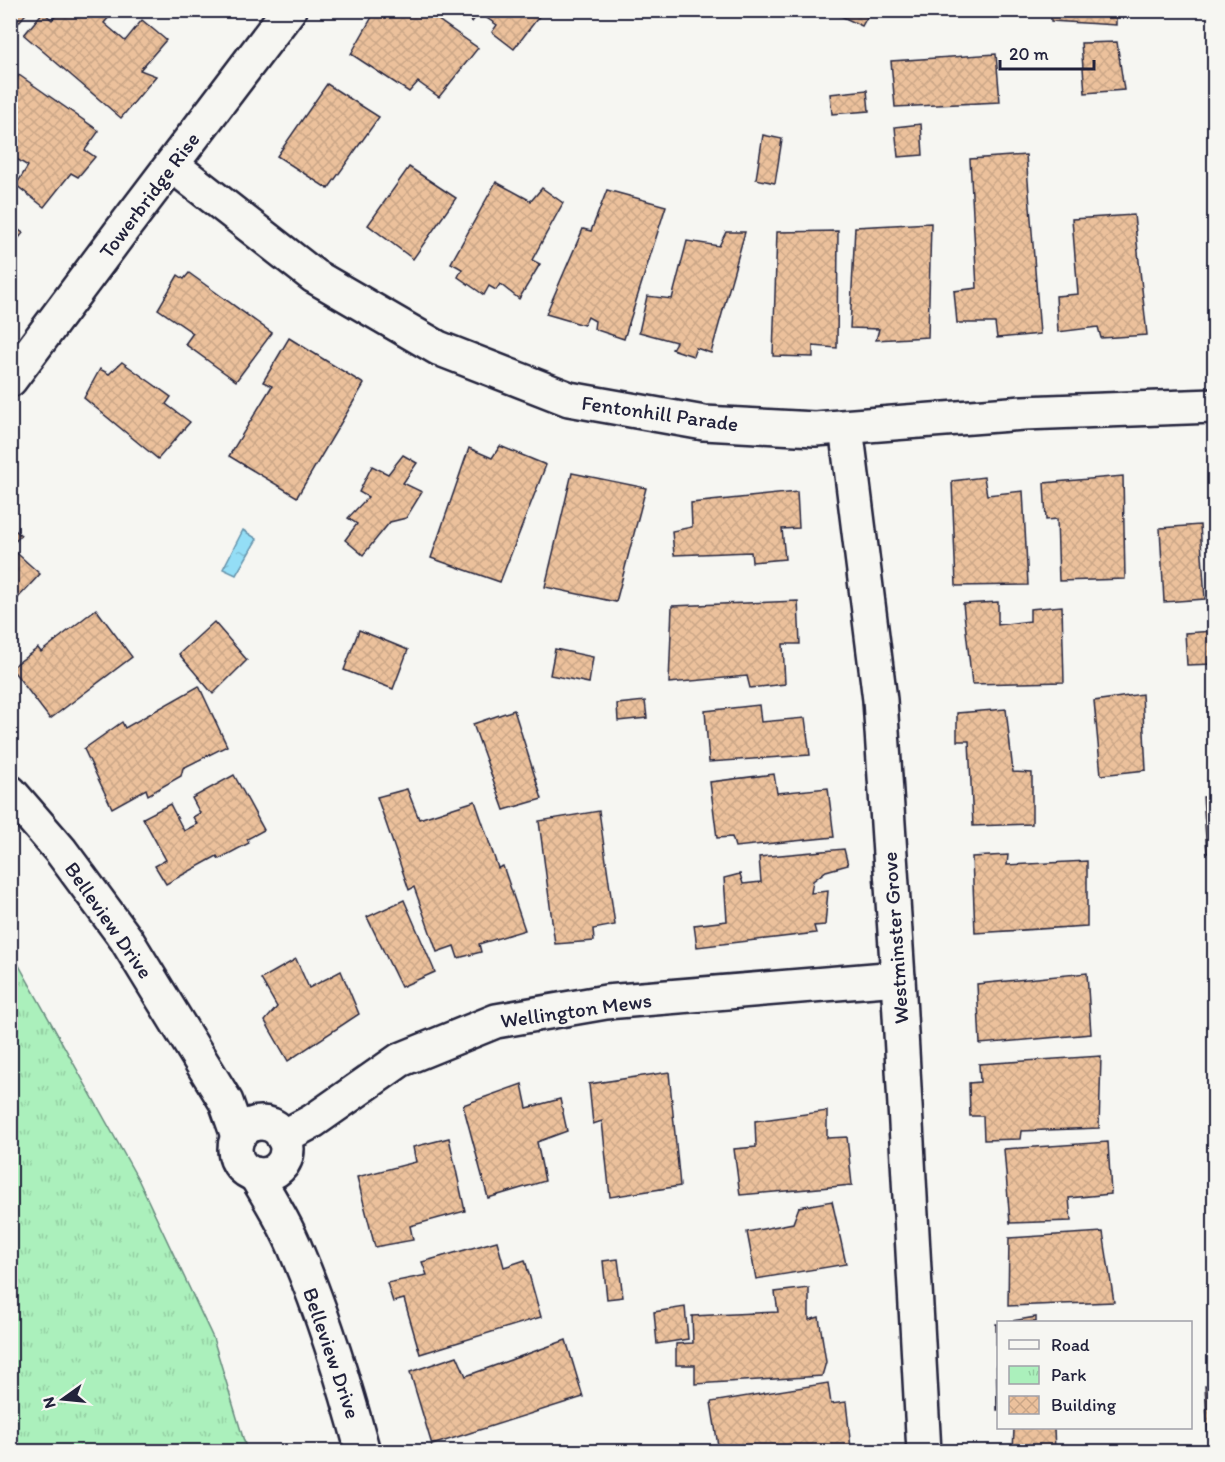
<svg xmlns="http://www.w3.org/2000/svg" width="1225" height="1462" font-family="Itim,sans-serif">
  <defs>
    <pattern id="park-tufts" width="24" height="20" patternUnits="userSpaceOnUse" patternTransform="scale(1.5)"><rect width="24" height="20" fill="#abf0bc"/><path d="M3 7l-1-3M5 7V3M7 7l1-3M15 17l-1-3M17 17v-4M19 17l1-3" fill="none" stroke="#93cea2"/></pattern>
    <pattern id="water-ripples" width="26" height="14" patternUnits="userSpaceOnUse" patternTransform="scale(1.5)"><rect width="26" height="14" fill="#94def6"/><path d="M2 4q2-2 4 0t4 0M15 11q2-2 4 0t4 0" fill="none" stroke="#7fbed4"/></pattern>
    <pattern id="building-cross-hatch" width="8" height="8" patternUnits="userSpaceOnUse" patternTransform="scale(1.5)"><rect width="8" height="8" fill="#ecc19c"/><path d="M0 0l8 8M0 8l8-8" fill="none" stroke="#caa687"/></pattern>
  </defs>
  <rect width="100%" height="100%" fill="#f6f6f2"/>
  <filter id="ink" filterUnits="userSpaceOnUse"><feTurbulence type="fractalNoise" baseFrequency=".0167" numOctaves="2"/><feDisplacementMap in="SourceGraphic" scale="12" xChannelSelector="R" yChannelSelector="G"/><feConvolveMatrix kernelMatrix="1 2 1 2 8 2 1 2 1" color-interpolation-filters="sRGB"/></filter>
  <g filter="url(#ink)">
    <polygon fill="url(#park-tufts)" stroke="#66897c" stroke-width="1.5" points="11,951 138,1179 213,1338 247,1451 11,1451"/>
    <polygon fill="url(#water-ripples)" stroke="#6693ab" stroke-width="1.5" points="243,530 257,539 236,575 223,569"/>
    <g fill="url(#building-cross-hatch)" stroke="#22223b" stroke-width="1.5">
      <polygon points="10,10 29,10 10,33"/>
      <polygon points="60,10 115,10 104,23 125,41 142,20 166,40 140,70 156,76 121,118 24,35 43,12 52,20"/>
      <polygon points="376,10 424,10 478,48 439,97 418,82 409,92 351,54"/>
      <polygon points="458,10 544,10 514,49 492,32 497,25 479,13 472,22"/>
      <polygon points="828,10 871,10 862,26"/>
      <polygon points="1051,10 1116,10 1116,25 1051,21"/>
      <polygon points="1117,42 1124,90 1085,93 1081,43"/>
      <polygon points="996,54 1000,102 895,107 891,61"/>
      <polygon points="19,75 99,131 85,150 95,157 78,177 71,173 44,207 16,185 28,166 10,155 10,87"/>
      <polygon points="327,84 379,117 328,189 277,156"/>
      <polygon points="867,90 869,111 832,114 830,94"/>
      <polygon points="921,124 923,155 898,157 895,127"/>
      <polygon points="763,135 782,139 775,183 756,179"/>
      <polygon points="1026,155 1040,334 997,338 995,323 957,323 954,291 977,288 970,159"/>
      <polygon points="409,167 456,198 413,259 368,225"/>
      <polygon points="496,182 531,201 542,188 563,203 532,260 540,264 519,299 500,284 496,290 489,286 484,295 458,277 462,269 451,263"/>
      <polygon points="607,190 666,206 624,339 594,329 595,321 588,317 584,325 546,314 583,229 591,231"/>
      <polygon points="1134,215 1147,335 1101,338 1098,327 1058,332 1056,296 1078,294 1072,219"/>
      <polygon points="931,223 928,337 876,340 879,329 850,328 855,227"/>
      <polygon points="10,224 23,233 10,249"/>
      <polygon points="838,231 837,348 813,346 813,357 773,356 777,232"/>
      <polygon points="726,232 745,232 711,353 696,348 693,356 672,349 676,342 639,332 647,296 672,299 687,241 719,246"/>
      <polygon points="189,273 272,333 236,381 185,344 193,333 158,309 178,275 184,279"/>
      <polygon points="289,338 364,384 297,497 229,456 272,386 263,382"/>
      <polygon points="122,362 171,397 166,404 190,422 158,459 84,398 100,369 109,374"/>
      <polygon points="500,446 546,465 500,582 431,558 469,448 492,458"/>
      <polygon points="403,455 417,463 403,483 422,492 406,518 390,522 363,555 345,540 357,524 348,518 368,497 359,492 372,466 388,474"/>
      <polygon points="572,473 646,488 616,602 545,587"/>
      <polygon points="1123,476 1125,579 1059,581 1057,519 1046,520 1044,483"/>
      <polygon points="984,477 987,495 1023,491 1028,585 956,586 952,481"/>
      <polygon points="797,492 799,528 782,529 785,559 752,562 751,552 674,555 672,531 692,527 691,503"/>
      <polygon points="1200,525 1205,599 1164,602 1160,528"/>
      <polygon points="10,526 21,535 10,547"/>
      <polygon points="10,547 40,574 17,599 10,593"/>
      <polygon points="798,601 800,644 783,644 785,684 750,688 747,676 669,683 672,606"/>
      <polygon points="998,602 998,625 1030,621 1030,609 1062,606 1064,682 972,684 963,604"/>
      <polygon points="96,609 132,657 50,719 11,668 38,648 41,652"/>
      <polygon points="214,622 247,660 213,694 179,654"/>
      <polygon points="359,630 408,650 393,689 344,670"/>
      <polygon points="1214,631 1214,664 1187,665 1185,633"/>
      <polygon points="555,649 593,657 589,683 550,675"/>
      <polygon points="199,686 227,746 183,768 181,776 148,795 146,789 112,808 84,749 122,722 125,728"/>
      <polygon points="1142,694 1146,770 1101,775 1094,701"/>
      <polygon points="645,701 647,718 618,721 617,704"/>
      <polygon points="759,705 761,722 805,718 810,755 709,762 705,711"/>
      <polygon points="1006,709 1013,772 1032,773 1032,824 973,826 969,741 957,741 957,713"/>
      <polygon points="514,710 542,799 504,810 473,724"/>
      <polygon points="774,774 777,793 828,788 834,837 735,847 732,837 717,838 710,782"/>
      <polygon points="234,775 264,830 247,839 249,843 219,859 217,856 166,884 155,866 166,860 143,818 170,804 184,831 197,824 193,817 200,813 192,798"/>
      <polygon points="407,789 419,819 475,801 498,868 503,866 525,930 479,944 481,952 458,958 454,946 437,952 414,887 409,890 377,797"/>
      <polygon points="1203,797 1214,797 1214,852 1207,853"/>
      <polygon points="599,811 615,925 593,929 594,941 555,944 539,821"/>
      <polygon points="844,849 848,865 826,871 813,881 811,893 828,891 825,925 814,926 816,933 697,947 694,925 727,921 724,878 740,874 743,884 761,882 759,857"/>
      <polygon points="1008,855 1007,865 1087,861 1087,926 975,933 972,857"/>
      <polygon points="404,900 435,972 401,987 367,917"/>
      <polygon points="296,959 309,988 341,971 359,1014 288,1061 265,1021 277,1007 261,979"/>
      <polygon points="1087,973 1091,1034 980,1044 977,984"/>
      <polygon points="1101,1056 1099,1128 1021,1131 1020,1139 984,1140 983,1116 970,1116 969,1083 980,1082 979,1064"/>
      <polygon points="669,1072 680,1186 610,1197 602,1121 593,1124 589,1084"/>
      <polygon points="522,1084 527,1108 560,1099 567,1131 537,1142 545,1181 488,1198 463,1105"/>
      <polygon points="827,1111 827,1138 847,1137 852,1185 740,1195 734,1149 756,1147 755,1121"/>
      <polygon points="449,1138 465,1211 410,1226 413,1240 375,1247 357,1177 416,1162 413,1147"/>
      <polygon points="1108,1142 1111,1194 1069,1198 1071,1221 1010,1223 1004,1149"/>
      <polygon points="832,1201 846,1264 756,1279 747,1232 793,1223 799,1207"/>
      <polygon points="1103,1232 1114,1302 1008,1306 1009,1238"/>
      <polygon points="497,1241 504,1267 525,1260 541,1317 420,1354 404,1299 393,1302 387,1283 427,1275 422,1262"/>
      <polygon points="618,1259 623,1297 607,1299 603,1261"/>
      <polygon points="809,1288 809,1320 819,1317 826,1362 822,1376 695,1384 695,1365 676,1365 676,1344 693,1343 692,1316 778,1312 775,1292"/>
      <polygon points="685,1307 688,1339 657,1344 654,1312"/>
      <polygon points="1036,1317 1036,1322 1006,1322"/>
      <polygon points="996,1324 998,1324 998,1410 997,1410"/>
      <polygon points="566,1340 583,1397 432,1445 410,1372 457,1356 466,1376"/>
      <polygon points="828,1383 831,1404 846,1402 851,1448 834,1449 835,1452 719,1452 711,1402"/>
      <polygon points="1205,1386 1214,1386 1214,1452 1209,1452"/>
      <polygon points="1014,1428 1054,1428 1055,1452 1013,1452"/>
    </g>
    <g fill="none" stroke-linecap="round" stroke-linejoin="round">
      <g stroke="#22223b" stroke-width="38">
        <g id="minor">
          <polyline points="172,165 314,276 438,348 569,399 704,423 815,429 1023,413 1214,406"/>
          <polyline points="10,380 122,230 289,10"/>
          <polyline points="846,427 880,700 898,978 924,1452"/>
          <polyline points="10,792 61,851 126,939 226,1102 238,1136"/>
          <circle cx="261" cy="1149" r="26"/>
          <polyline points="283,1137 313,1121 400,1060 496,1021 606,1002 898,978"/>
          <path d="M255,1174C271,1201 287,1227 298,1255C325,1319 345,1385 363,1452"/>
        </g>
      </g>
      <use href="#minor" stroke="#f6f6f2" stroke-width="33"/>
    </g>
  </g>
  <g text-anchor="middle" dominant-baseline="central" stroke-width="5" stroke-linejoin="round" paint-order="stroke">
    <g font-size="21" fill="#22223b" stroke="#f6f6f2">
      <text transform="translate(149 195) rotate(-53)">Towerbridge Rise</text>
      <text transform="translate(660 413) rotate(8)">Fentonhill Parade</text>
      <text transform="translate(109 920) rotate(55)">Belleview Drive</text>
      <text transform="translate(895 938) rotate(-94)">Westminster Grove</text>
      <text transform="translate(576 1010) rotate(-8)">Wellington Mews</text>
      <text transform="translate(332 1353) rotate(71)">Belleview Drive</text>
    </g>
  </g>
  <rect width="1225" height="1462" fill="none" stroke="#f6f6f2" stroke-width="36"/>
  <rect x="18" y="18" width="1189" height="1426" fill="none" stroke="#22223b" stroke-width="2" filter="url(#ink)"/>
  <rect x="997" y="1321" width="195" height="108" fill="#f6f6f2" stroke="#a1a1a9" stroke-width="1.5"/>
  <rect x="1009" y="1340" width="30" height="9" fill="#f6f6f2" stroke="#a1a1a9" stroke-width="1.5"/>
  <text x="1051" y="1351" font-size="18" fill="#22223b">Road</text>
  <rect x="1009" y="1366" width="30" height="18" fill="url(#park-tufts)" stroke="#a1a1a9" stroke-width="1.5"/>
  <text x="1051" y="1381" font-size="18" fill="#22223b">Park</text>
  <rect x="1009" y="1396" width="30" height="18" fill="url(#building-cross-hatch)" stroke="#a1a1a9" stroke-width="1.5"/>
  <text x="1051" y="1411" font-size="18" fill="#22223b">Building</text>
  <g transform="translate(63 1399) rotate(255)" stroke="#f6f6f2" stroke-width="4.5" paint-order="stroke">
  <path d="M0-4.5L10 22L0 15L-10 22Z" fill="#22223b"/>
  <text y="-9" font-size="16" font-weight="bold" text-anchor="middle" fill="#22223b">N</text>
  </g>
  <path d="M1000 60v9h94v-9" fill="none" stroke="#22223b" stroke-width="3"/>
  <text x="1009" y="60" font-size="18" fill="#22223b" stroke="#f6f6f2" stroke-width="4.5" paint-order="stroke">20 m</text>
</svg>
